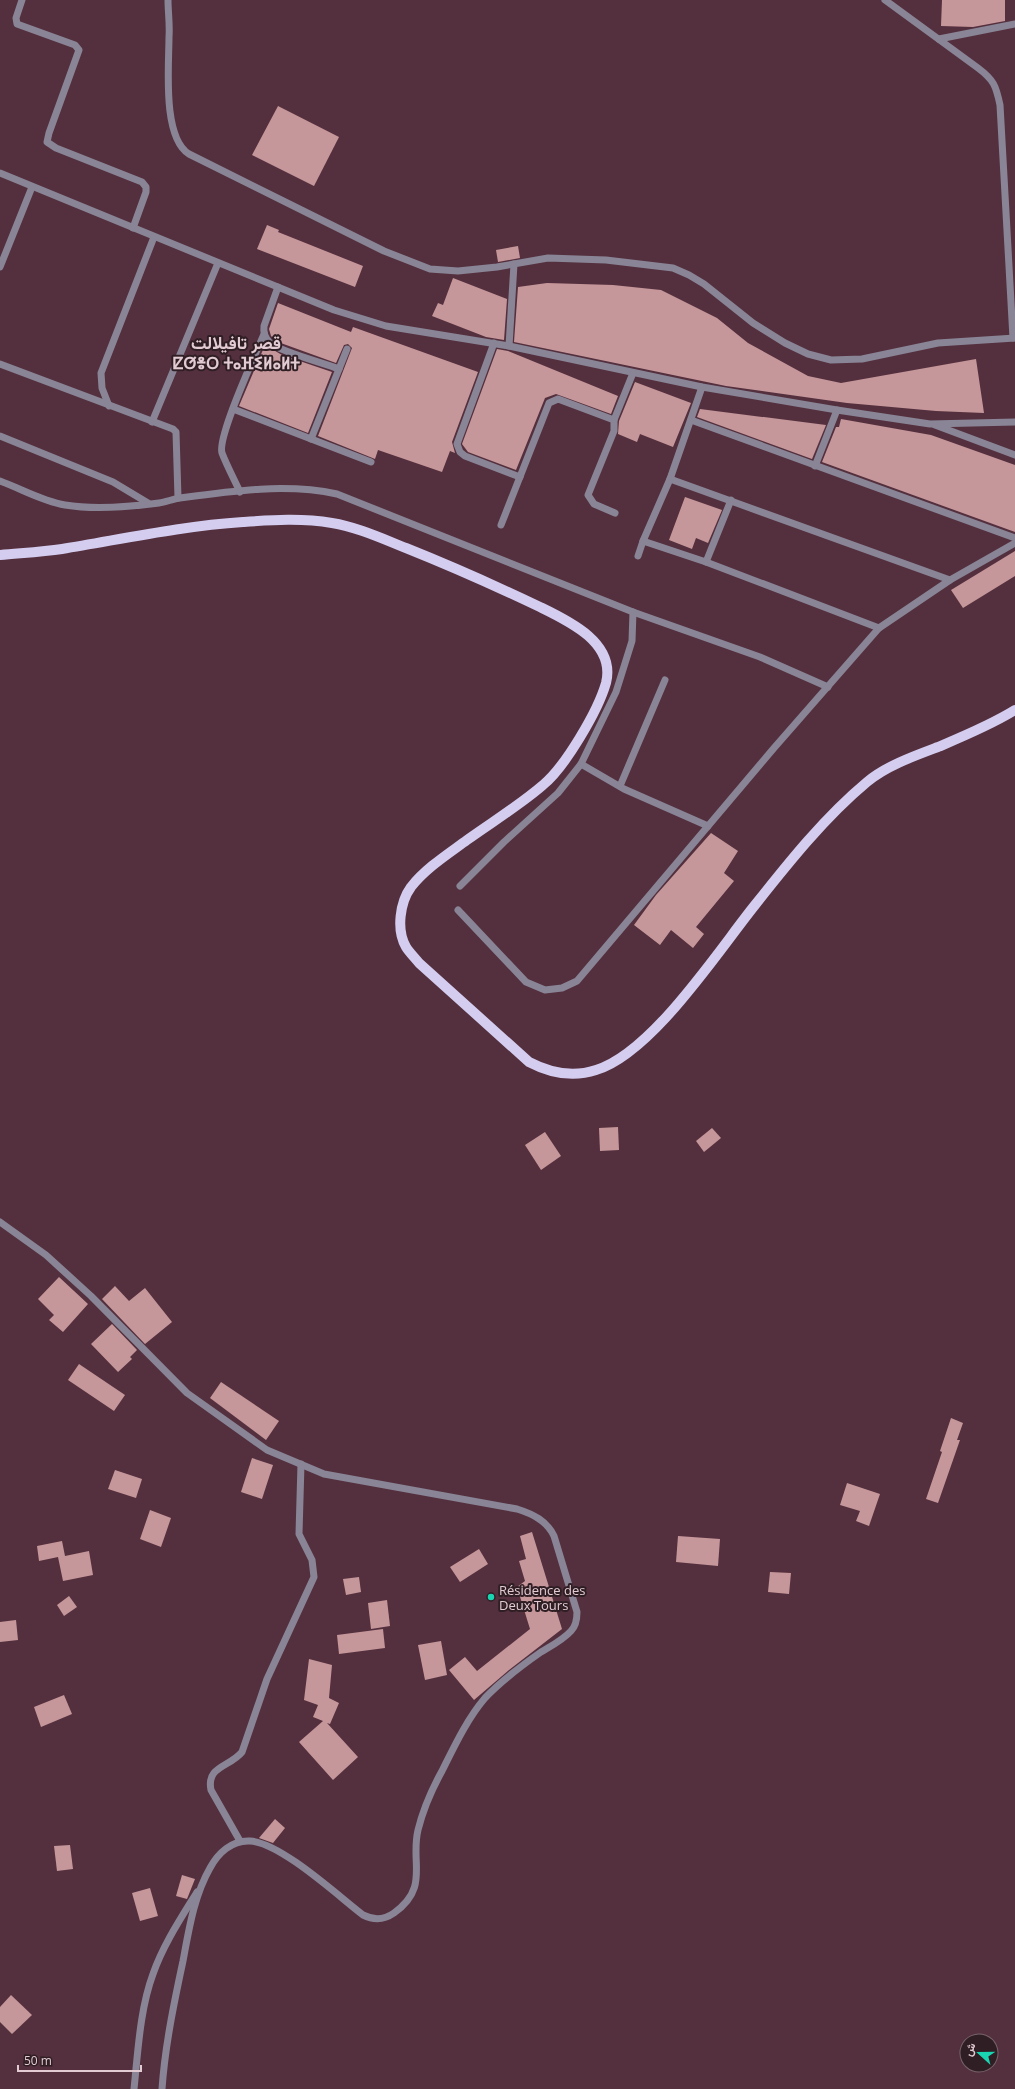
<svg xmlns="http://www.w3.org/2000/svg" width="1015" height="2089" font-family="'Open Sans',Vazirmatn,'Noto Sans Tifinagh',sans-serif">
  <rect width="100%" height="100%" fill="#54303e"/>
  <g fill="#c6979a">
    <polygon points="942,0 1005,0 1005,21 973,27 941,26"/>
    <polygon points="278,106 339,137 314,186 252,155"/>
    <polygon points="267,225 279,230 278,232 363,266 355,287 257,249"/>
    <polygon points="518,246 520,258 498,262 496,250"/>
    <polygon points="453,278 507,299 504,340 486,337 432,316 438,303 443,305"/>
    <polygon points="547,283 613,285 661,290 717,318 748,343 808,376 841,383 976,359 984,413 936,411 847,403 726,386 514,342 518,287"/>
    <polygon points="278,303 351,332 353,327 478,372 452,442 455,453 450,451 442,472 378,450 375,459 318,436 352,348 348,344 344,345 336,363 278,342 271,336 269,329"/>
    <polygon points="265,345 282,355 332,372 308,433 239,406"/>
    <polygon points="497,349 508,351 618,396 611,414 556,394 545,398 516,470 468,452 462,444"/>
    <polygon points="635,382 691,403 673,447 640,434 637,442 618,434 619,421"/>
    <polygon points="700,409 826,425 812,459 697,417"/>
    <polygon points="841,419 931,435 1015,465 1015,532 822,462 836,427 839,427"/>
    <polygon points="685,497 722,510 708,543 696,538 692,549 669,540"/>
    <polygon points="1015,551 1015,576 963,608 951,590"/>
    <polygon points="711,833 738,851 724,873 734,881 696,927 704,934 693,948 671,930 660,945 634,925 656,895"/>
    <polygon points="618,1127 619,1150 600,1151 599,1128"/>
    <polygon points="712,1128 721,1138 704,1152 696,1141"/>
    <polygon points="545,1132 561,1156 541,1170 525,1145"/>
    <polygon points="59,1277 88,1304 63,1332 49,1320 54,1315 38,1299"/>
    <polygon points="115,1286 129,1301 145,1288 172,1322 145,1344 102,1299"/>
    <polygon points="112,1324 137,1350 130,1357 132,1359 118,1372 91,1344"/>
    <polygon points="79,1364 125,1395 114,1411 68,1380"/>
    <polygon points="221,1382 279,1421 266,1440 210,1398"/>
    <polygon points="951,1418 963,1423 957,1440 960,1440 938,1503 926,1499 942,1452 940,1451"/>
    <polygon points="252,1458 273,1465 262,1499 241,1492"/>
    <polygon points="115,1470 142,1479 136,1498 108,1489"/>
    <polygon points="847,1483 880,1494 869,1526 856,1521 860,1511 840,1505"/>
    <polygon points="150,1510 171,1518 161,1547 140,1539"/>
    <polygon points="532,1532 562,1629 509,1670 474,1700 449,1670 465,1657 477,1671 530,1629 517,1587 525,1581 519,1561 526,1559 520,1536"/>
    <polygon points="678,1536 720,1539 718,1566 676,1562"/>
    <polygon points="62,1541 65,1556 89,1551 93,1575 63,1581 58,1557 39,1561 37,1546"/>
    <polygon points="479,1549 488,1564 460,1582 450,1567"/>
    <polygon points="770,1572 791,1573 789,1594 768,1592"/>
    <polygon points="359,1577 361,1592 346,1595 343,1579"/>
    <polygon points="69,1596 77,1607 64,1616 57,1605"/>
    <polygon points="387,1600 390,1626 371,1629 368,1603"/>
    <polygon points="16,1620 18,1640 0,1642 0,1622"/>
    <polygon points="383,1629 385,1648 339,1654 337,1635"/>
    <polygon points="441,1641 447,1675 425,1680 418,1645"/>
    <polygon points="309,1659 332,1665 329,1698 339,1703 330,1724 327,1723 358,1757 333,1780 299,1742 323,1721 313,1717 318,1705 304,1700"/>
    <polygon points="64,1695 72,1714 41,1727 34,1707"/>
    <polygon points="275,1819 285,1828 273,1843 259,1838"/>
    <polygon points="70,1845 73,1869 57,1871 54,1846"/>
    <polygon points="182,1875 195,1879 187,1899 176,1896"/>
    <polygon points="150,1888 158,1916 140,1921 132,1893"/>
    <polygon points="11,1995 32,2015 12,2034 0,2022 0,2007"/>
  </g>
  <g fill="none" stroke-linecap="round" stroke-linejoin="round">
    <g stroke="#898596" stroke-width="7">
      <polyline points="22,0 16,18 17,24 75,45 79,50 49,133 47,142 56,148 142,182 146,187 146,192 133,228"/>
      <path d="M168,0C168,12 170,25 169,37C169,65 162,137 189,154L384,251L430,269L458,271L497,267L548,258L606,260L673,268L689,275L704,284L753,323L785,343L808,354L831,360L862,359L938,343L1015,338"/>
      <path d="M885,0L978,68C994,80 996,86 1000,105L1013,338"/>
      <polyline points="939,39 1015,24"/>
      <polyline points="0,173 334,310 386,326 509,346 702,387 837,410 930,424 1015,422"/>
      <polyline points="0,267 32,187"/>
      <path d="M278,287L264,326C263,333 265,338 270,343C281,352 324,363 339,369"/>
      <polyline points="494,343 457,444 460,452 465,456 520,477"/>
      <polyline points="509,346 514,264"/>
      <polyline points="0,364 173,429 176,432 178,498"/>
      <polyline points="109,406 102,388 101,373 154,237"/>
      <polyline points="233,409 371,462"/>
      <polyline points="614,420 633,373"/>
      <polyline points="691,420 1015,538"/>
      <polyline points="152,422 218,263"/>
      <polyline points="935,425 1015,455"/>
      <polyline points="0,436 113,482 148,503"/>
      <polyline points="311,439 347,349"/>
      <polyline points="815,466 837,410"/>
      <polyline points="670,479 950,580"/>
      <path d="M0,481C22,489 42,501 65,505C95,510 129,507 159,503C166,502 173,499 180,498C231,491 286,483 337,494L633,612L760,657L828,687"/>
      <path d="M240,492C234,479 227,466 222,453C217,437 256,353 264,334"/>
      <polyline points="501,525 549,403 558,399 614,420 614,431 588,495 594,504 615,513"/>
      <polyline points="643,541 706,562 879,628"/>
      <polyline points="638,556 643,541 670,479 702,387"/>
      <polyline points="706,562 731,500"/>
      <polyline points="581,764 624,789 708,826"/>
      <polyline points="620,786 665,680"/>
      <polyline points="460,886 504,842 558,793 581,764 616,692 632,641 633,612"/>
      <polyline points="458,910 526,982 545,990 562,988 577,981 774,748 879,628 950,580 1015,543"/>
      <path d="M0,1222L46,1255L91,1296L187,1393L267,1450L324,1474L517,1509C533,1514 547,1521 554,1536L577,1612C577,1619 576,1626 571,1631C563,1640 551,1646 541,1652C521,1666 502,1680 485,1698C467,1719 454,1747 442,1771C432,1789 423,1810 418,1830C410,1863 430,1887 394,1913C384,1920 373,1920 363,1915C337,1895 281,1843 250,1841C232,1840 218,1853 210,1868C194,1896 189,1929 183,1961C174,2003 165,2046 162,2089"/>
      <path d="M240,1841L211,1790C206,1766 230,1767 242,1752L267,1679L314,1577L312,1560L299,1534L301,1464"/>
      <path d="M134,2089C138,2051 140,2009 153,1974C163,1945 181,1918 197,1892"/>
    </g>
    <path stroke="#d4cdf0" stroke-width="10" d="M0,555C21,553 42,552 62,549C123,539 182,526 243,522C273,520 302,518 332,523C357,527 383,539 406,548C451,566 496,586 540,607C569,621 616,643 606,683C598,711 565,767 543,785C520,805 492,822 467,840C448,854 426,868 411,887C400,902 396,930 406,947C409,952 415,958 419,963L529,1062C550,1073 572,1078 596,1070C652,1053 718,951 755,905C789,862 825,817 867,782C886,766 914,756 938,747C964,736 991,725 1015,710"/>
  </g>
  <circle fill="#1ad5b2" stroke="#2f1e24" stroke-width="1.5" cx="491" cy="1597" r="4"/>
  <g text-anchor="middle" dominant-baseline="central" stroke-width="4" stroke-linejoin="round" paint-order="stroke">
    <g font-size="13" fill="#e2cbd3" stroke="#2f1e24" text-anchor="start">
      <text x="499" y="1590">Résidence des<tspan x="499" dy="15">Deux Tours</tspan></text>
    </g>
    <g font-size="17" font-weight="bold" fill="#e2cbd3" stroke="#2f1e24">
      <text x="236" y="342">قصر تافيلالت<tspan x="236" dy="20">ⵇⵚⴻⵔ ⵜⴰⴼⵉⵍⴰⵍⵜ</tspan></text>
    </g>
  </g>
  <g transform="translate(979 2053) rotate(291)"><circle r="19" fill="#2f1e24" stroke="#77636a"/>
  <path d="M0-3L7 15L0 10L-7 15Z" fill="#1ad5b2"/>
  <text y="-6" font-size="11" font-weight="bold" text-anchor="middle" fill="#e2cbd3">ش</text>
  </g>
  <path d="M18 2065v6h123v-6" fill="none" stroke="#e2cbd3" stroke-width="2"/>
  <text x="24" y="2065" font-size="12" fill="#e2cbd3" stroke="#2f1e24" stroke-width="3" paint-order="stroke">50 m</text>
</svg>
